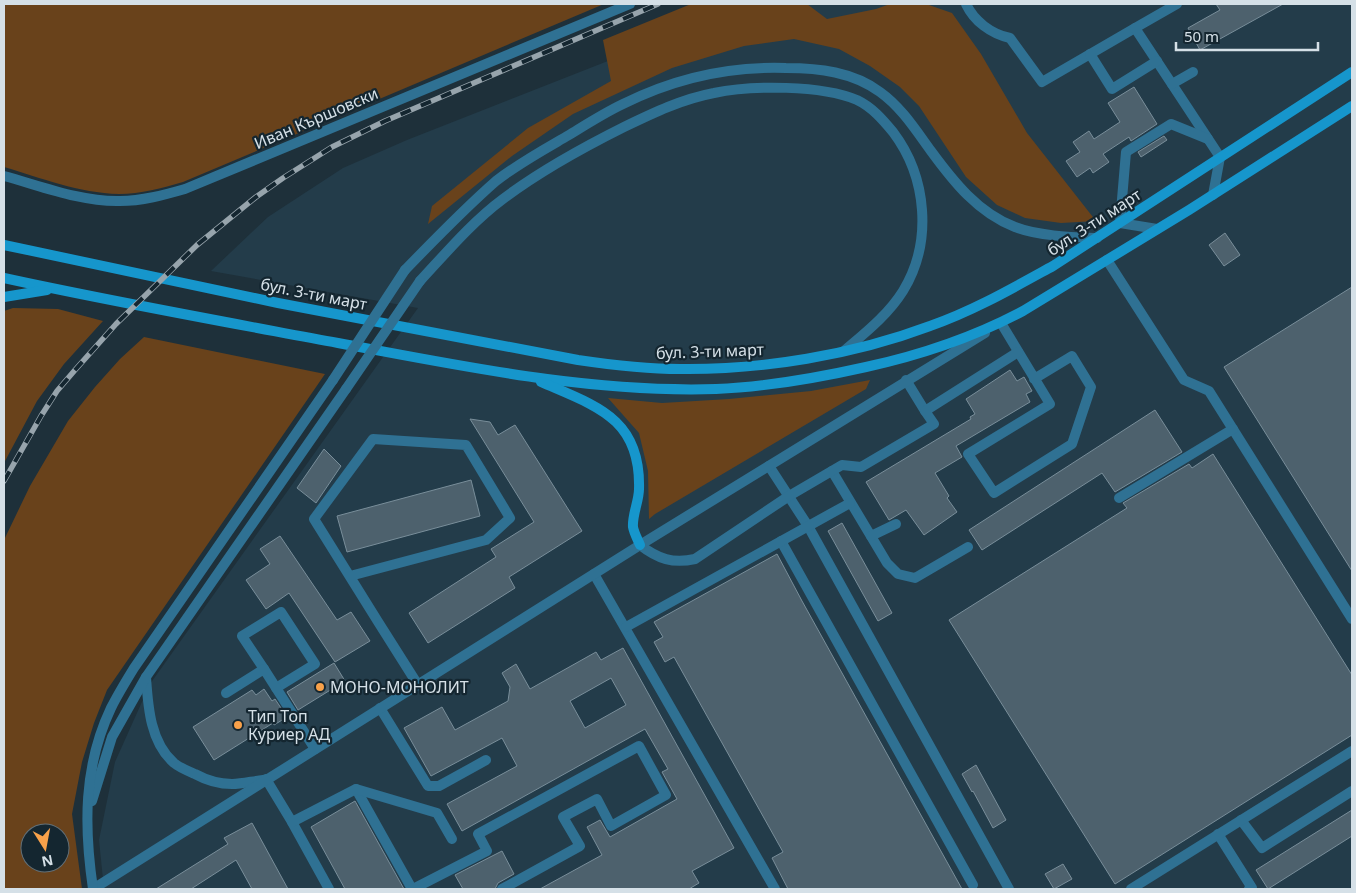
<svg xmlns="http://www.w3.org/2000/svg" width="1356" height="893" font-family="'Noto Sans',sans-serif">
  <rect width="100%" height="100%" fill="#1e303a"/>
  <polygon fill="#233c4a" points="753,4 1352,4 1352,889 104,889 99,840 115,762 150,684 418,308 211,271 268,217 343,168 407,140"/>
  <g fill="#69421b" fill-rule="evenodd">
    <path d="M4,4H604L183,182C162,188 141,194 119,194C79,193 41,178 4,167Z"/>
    <polygon points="691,4 807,4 827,19 876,9 890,4 926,4 952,13 981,54 1027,133 1096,221 1061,223 1025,218 997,205 966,177 919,106 900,87 870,66 839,49 794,39 744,46 672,68 573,114 512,156 428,224 432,206 528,128 611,81 603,40"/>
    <polygon points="13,308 58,309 103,321 64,364 37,401 4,463 4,311"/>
    <path d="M144,337L325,374L107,690L94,723L82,762L72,814L82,889H4V540L30,486L68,421L95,387L120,359ZM30,833H60V863H30Z"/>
    <polygon points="870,380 866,389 655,514 649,519 648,471 639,433 608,398 662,403 729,399 811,391"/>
  </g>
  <g fill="#4d616d" stroke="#798e9a" fill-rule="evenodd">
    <polygon points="1216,4 1283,4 1200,50 1188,28 1220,10"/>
    <polygon points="1134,87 1157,124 1131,141 1129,137 1103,154 1109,162 1093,173 1090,168 1077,177 1066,161 1080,152 1073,142 1089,131 1094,139 1120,122 1108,103"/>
    <polygon points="1164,136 1167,140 1141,157 1138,152"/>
    <polygon points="1225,233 1240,255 1224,266 1209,245"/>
    <polygon points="1352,287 1352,571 1224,367"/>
    <polygon points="1010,370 1017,381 1024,377 1032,391 1026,394 1030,402 956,446 962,457 935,473 949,496 947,498 957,512 924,535 906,510 889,520 866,482 971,419 970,417 975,414 966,399"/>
    <polygon points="1155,410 1182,452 1115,492 1102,473 982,550 969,530"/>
    <polygon points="470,419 490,422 498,435 515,425 582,531 509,577 515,588 428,643 409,613 496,557 491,549 534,522"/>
    <polygon points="324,449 341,466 316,503 297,488"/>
    <polygon points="1213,454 1352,675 1352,735 1115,884 949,620 1127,508 1123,503 1189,464 1192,468"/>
    <polygon points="471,480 480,516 347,552 337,516"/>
    <polygon points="842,523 892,613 878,621 828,531"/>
    <polygon points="280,536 337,620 351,612 370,641 335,662 289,593 266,609 246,580 270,564 260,549"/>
    <polygon points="777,554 802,601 962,889 788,889 772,858 783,852 674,657 665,662 654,642 663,637 654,622"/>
    <path d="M623,648L734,848L692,871L699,883L689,889H540L602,855L587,827L600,820L610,837L677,799L662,772L668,769L645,729L462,831L447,804L517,766L502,738L431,776L404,728L442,707L455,730L508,701L510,687L502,673L516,664L530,689L596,652L601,660ZM611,678L626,705L585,728L570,701Z"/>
    <polygon points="334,663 345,681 298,710 287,692"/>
    <polygon points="264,689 272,701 275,699 287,717 274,725 273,723 214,760 193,727 252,690 256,695"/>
    <polygon points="976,765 1006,820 993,828 973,791 972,792 962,774"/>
    <polygon points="355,801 404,889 345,889 311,827"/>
    <polygon points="1352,810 1352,836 1268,889 1256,870"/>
    <polygon points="252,823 288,889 252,889 236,860 191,889 156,889 228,844 224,838"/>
    <polygon points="502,851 514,874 498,883 495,889 463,889 455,875"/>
    <polygon points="1063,864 1072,879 1054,889 1045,874"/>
  </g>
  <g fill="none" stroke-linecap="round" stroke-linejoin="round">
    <g stroke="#2f7193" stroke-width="10">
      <path d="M966,4C974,21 991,34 1010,38L1042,82L1135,28"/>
      <polyline points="1177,4 1135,28 1220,157 1213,195"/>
      <polyline points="1090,54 1112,89 1157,61"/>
      <polyline points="1172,84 1193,72"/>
      <polyline points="1157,229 1120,223 1126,152 1171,124 1208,139"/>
      <polyline points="1107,260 1184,380 1209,391 1352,619"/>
      <polyline points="1001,323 1050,404 968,454 994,493 1072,444 1091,387 1072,356 1034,379"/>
      <polyline points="906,380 925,411"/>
      <polyline points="769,466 808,526 1009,889"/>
      <polyline points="832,471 887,563 898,574 915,578 968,547"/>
      <polyline points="1119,498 1233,429"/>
      <polyline points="871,536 896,524"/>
      <polyline points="781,541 973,885"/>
      <path d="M640,545C658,559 673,564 695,559L789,496L842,465L861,467L934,424L925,411L1018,352"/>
      <polyline points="594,574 775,889"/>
      <path d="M350,576L486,540L510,518L466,445L373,439L314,519C348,574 383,630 418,685"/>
      <polyline points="626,627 850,503"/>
      <polyline points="264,669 242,636 281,612 315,664 276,688"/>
      <polyline points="226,693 264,669 315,749"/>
      <polyline points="380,708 428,786 439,786 486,760"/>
      <polyline points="266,779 292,822 329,889"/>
      <polyline points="356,789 412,889"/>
      <polyline points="1241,820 1262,848 1352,791"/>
      <polyline points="292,822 356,789 437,813 452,839"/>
      <polyline points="1218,834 1252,888 1249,889"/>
      <polyline points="413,889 487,851 478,834 639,746 666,795 611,826 597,799 563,817 580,846 502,889"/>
      <polyline points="1131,889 1352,751"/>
    </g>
    <g stroke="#2f7193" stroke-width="10">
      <path d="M4,176C41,186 81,202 120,201C142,201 164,195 185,189L630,4"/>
      <path d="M405,270C434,240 464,209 496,181C519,163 545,149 569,135C587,124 604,113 623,104C675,78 728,66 786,68C819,68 853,72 880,92C901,107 915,129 931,151C953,181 978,213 1015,227C1038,236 1071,237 1097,238"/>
      <path d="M420,281C446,253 472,222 503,199C540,171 582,148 624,127C653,113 682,99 714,93C751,85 822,85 857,100C872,107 883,120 893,132C927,177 933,242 903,291C888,315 865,333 844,351"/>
      <path d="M146,677C148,706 150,742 174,763C180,768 188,771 195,774C206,780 219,784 232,784C242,784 253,781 263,780"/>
      <polyline points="92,801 112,737 146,677 346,389"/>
      <polyline points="93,889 640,545 985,333"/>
      <path d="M93,889C84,827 83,767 111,708C118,694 126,681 134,668L333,380"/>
    </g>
    <g stroke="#1696cc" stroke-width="10">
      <path d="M4,245L278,303L578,360C612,365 646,369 680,369C762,370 853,355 930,326C973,311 1013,288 1053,266L1352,72"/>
      <path d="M4,278C114,302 226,322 338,343C463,366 588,393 716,389C767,387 817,378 866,367C921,355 974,337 1023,311L1189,210L1352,106"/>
      <polyline points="4,297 47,290"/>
      <path d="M541,382C596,406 641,418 639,489C639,501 632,515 633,527C634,533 638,540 640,545"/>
    </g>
    <g stroke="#97a4ac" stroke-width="5.5">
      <polyline id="rail" points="4,481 41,416 57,391 75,370 116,324 197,245 256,197 283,178 332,147 385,121 658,4"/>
    </g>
    <use href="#rail" stroke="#142630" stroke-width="4" stroke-dasharray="11" stroke-linecap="butt"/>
    <g stroke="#2f7193" stroke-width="10">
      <polyline points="333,380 405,270"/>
      <polyline points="346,389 420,281"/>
    </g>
  </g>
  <g fill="#f8a14a" stroke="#142630" stroke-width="2">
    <circle cx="320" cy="687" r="5"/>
    <circle cx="238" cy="725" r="5"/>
  </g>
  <g text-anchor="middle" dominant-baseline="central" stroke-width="4.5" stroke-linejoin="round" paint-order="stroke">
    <g font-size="16" fill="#d5e0e7" stroke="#142630">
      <text transform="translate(316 118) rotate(-23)">Иван Кършовски</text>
      <text transform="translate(1094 222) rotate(-33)">бул. 3-ти март</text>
      <text transform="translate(314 294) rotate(11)">бул. 3-ти март</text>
      <text transform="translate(710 351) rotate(-2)">бул. 3-ти март</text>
    </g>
    <g font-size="16" fill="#d5e0e7" stroke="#142630" text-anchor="start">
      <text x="330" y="687">МОНО-МОНОЛИТ</text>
      <text x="248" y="716">Тип Топ<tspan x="248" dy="18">Куриер АД</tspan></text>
    </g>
  </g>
  <rect width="1356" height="893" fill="none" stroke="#d5e0e7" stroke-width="10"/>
  <g transform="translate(45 848) rotate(169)"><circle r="24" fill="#142630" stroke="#617079"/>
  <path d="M0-4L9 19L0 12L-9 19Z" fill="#f8a14a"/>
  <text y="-8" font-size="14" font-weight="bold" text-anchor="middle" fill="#d5e0e7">N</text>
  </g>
  <path d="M1176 42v8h142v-8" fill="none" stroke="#d5e0e7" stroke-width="2.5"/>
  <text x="1184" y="42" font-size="15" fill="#d5e0e7" stroke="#142630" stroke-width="4" paint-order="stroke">50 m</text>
</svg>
